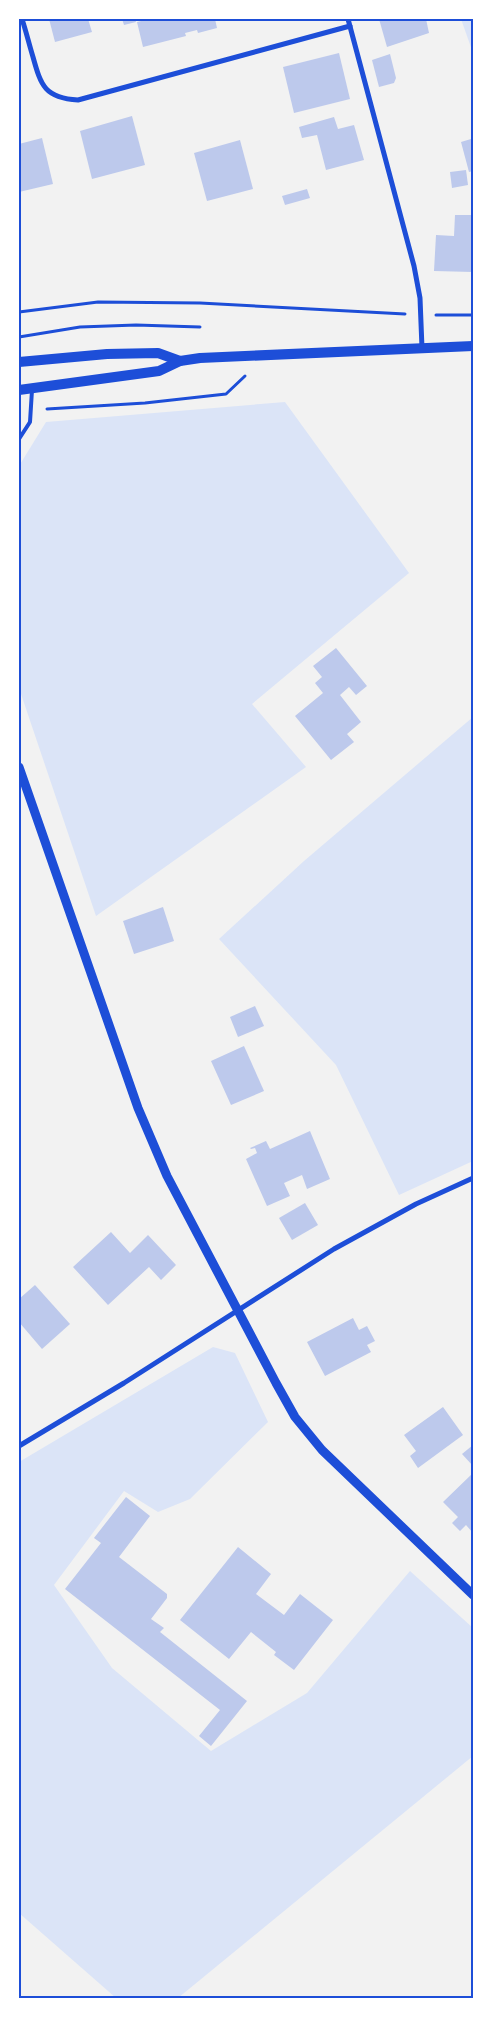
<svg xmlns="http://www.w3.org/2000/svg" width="492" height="2017" font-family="Montserrat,sans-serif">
  <rect width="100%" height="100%" fill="#f2f2f2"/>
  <g fill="#dbe4f7">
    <polygon points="461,19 473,19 473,53"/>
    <polygon points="285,402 409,573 252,704 306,767 96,916 19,688 19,466 46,422"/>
    <polygon points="473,717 473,1161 399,1195 336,1065 219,939 304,861"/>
    <polygon points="213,1347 235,1353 268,1422 190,1499 158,1512 124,1491 54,1585 112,1668 211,1751 307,1693 410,1571 473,1628 473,1756 178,1998 116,1998 19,1913 19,1462"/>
  </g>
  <g fill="#bdc9ec">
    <polygon points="49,19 88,19 92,32 55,42"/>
    <polygon points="122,19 135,19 136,22 124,25"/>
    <polygon points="149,19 215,19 217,28 198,33 197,30 185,33 186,36 143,47 137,22"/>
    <polygon points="379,19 426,19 429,33 387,47"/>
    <polygon points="339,53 350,99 294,113 283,67"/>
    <polygon points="390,54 396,78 394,83 379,87 372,60"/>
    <polygon points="132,116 145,165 92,179 80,131"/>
    <polygon points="334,117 338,129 354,125 364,160 326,170 317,135 302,138 299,127"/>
    <polygon points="42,138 53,184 19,192 19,144"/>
    <polygon points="471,139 473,145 473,171 469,172 461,142"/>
    <polygon points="240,140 253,189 207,201 194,153"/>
    <polygon points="466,170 468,185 452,188 450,172"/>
    <polygon points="307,189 310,198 285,205 282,196"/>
    <polygon points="455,215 473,215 473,272 434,271 436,235 454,236"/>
    <polygon points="336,648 367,686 356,695 349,687 340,695 361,722 347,734 354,742 331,760 295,716 323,693 315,683 322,677 313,666"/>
    <polygon points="163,907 174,941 134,954 123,921"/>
    <polygon points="255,1006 264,1026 238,1037 230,1017"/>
    <polygon points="244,1046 264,1091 231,1105 211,1061"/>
    <polygon points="310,1131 330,1179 307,1189 302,1175 284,1183 290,1196 267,1206 246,1159 257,1153 255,1148 251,1149 250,1148 266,1141 270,1149"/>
    <polygon points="305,1203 318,1225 292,1240 279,1218"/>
    <polygon points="111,1232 130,1253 148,1235 176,1265 161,1280 149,1267 108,1305 73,1267"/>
    <polygon points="35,1285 70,1324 42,1349 19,1322 19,1299"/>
    <polygon points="353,1318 359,1330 367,1326 375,1341 367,1345 371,1352 325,1376 307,1342"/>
    <polygon points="443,1407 463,1435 418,1468 410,1456 416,1451 404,1435"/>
    <polygon points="473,1445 473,1466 462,1454"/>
    <polygon points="473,1473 473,1533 466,1525 460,1531 452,1523 458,1517 443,1502"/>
    <polygon points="126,1497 150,1516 119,1557 167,1594 167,1598 151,1619 164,1628 160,1632 247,1701 211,1746 199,1736 220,1710 65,1589 101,1543 94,1538"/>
    <polygon points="238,1547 271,1574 256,1594 284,1615 300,1594 333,1620 294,1670 274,1655 276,1652 251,1632 229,1659 180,1620"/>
  </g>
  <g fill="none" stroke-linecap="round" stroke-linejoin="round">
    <g stroke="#1d4ed8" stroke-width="3">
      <polyline points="19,312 98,302 200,303 405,314"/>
      <polyline points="436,315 473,315"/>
      <polyline points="19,337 80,327 136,325 200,327"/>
      <polyline points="47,409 145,403 226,394 245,376"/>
    </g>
    <polyline stroke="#1d4ed8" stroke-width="4" points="19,439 30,422 32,390"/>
    <g stroke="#1d4ed8" stroke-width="5">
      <path d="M22,19C26,31 29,44 33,57C41,86 45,98 78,100L350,26"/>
      <polyline points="348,19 414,266 420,298 422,348"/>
      <polyline points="19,1446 124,1383 334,1249 416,1204 473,1178"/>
    </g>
    <polyline stroke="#1d4ed8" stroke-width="9" points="19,767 138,1108 167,1176 276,1383 295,1417 322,1450 473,1595"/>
    <g stroke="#1d4ed8" stroke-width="10">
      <polyline points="19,362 107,354 158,353 180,361"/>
      <polyline points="19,390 159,371 180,361 200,358 473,346"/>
    </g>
  </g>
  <rect width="492" height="2017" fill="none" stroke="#ffffff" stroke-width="40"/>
  <rect x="20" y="20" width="452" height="1977" fill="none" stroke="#1d4ed8" stroke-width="2"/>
</svg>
